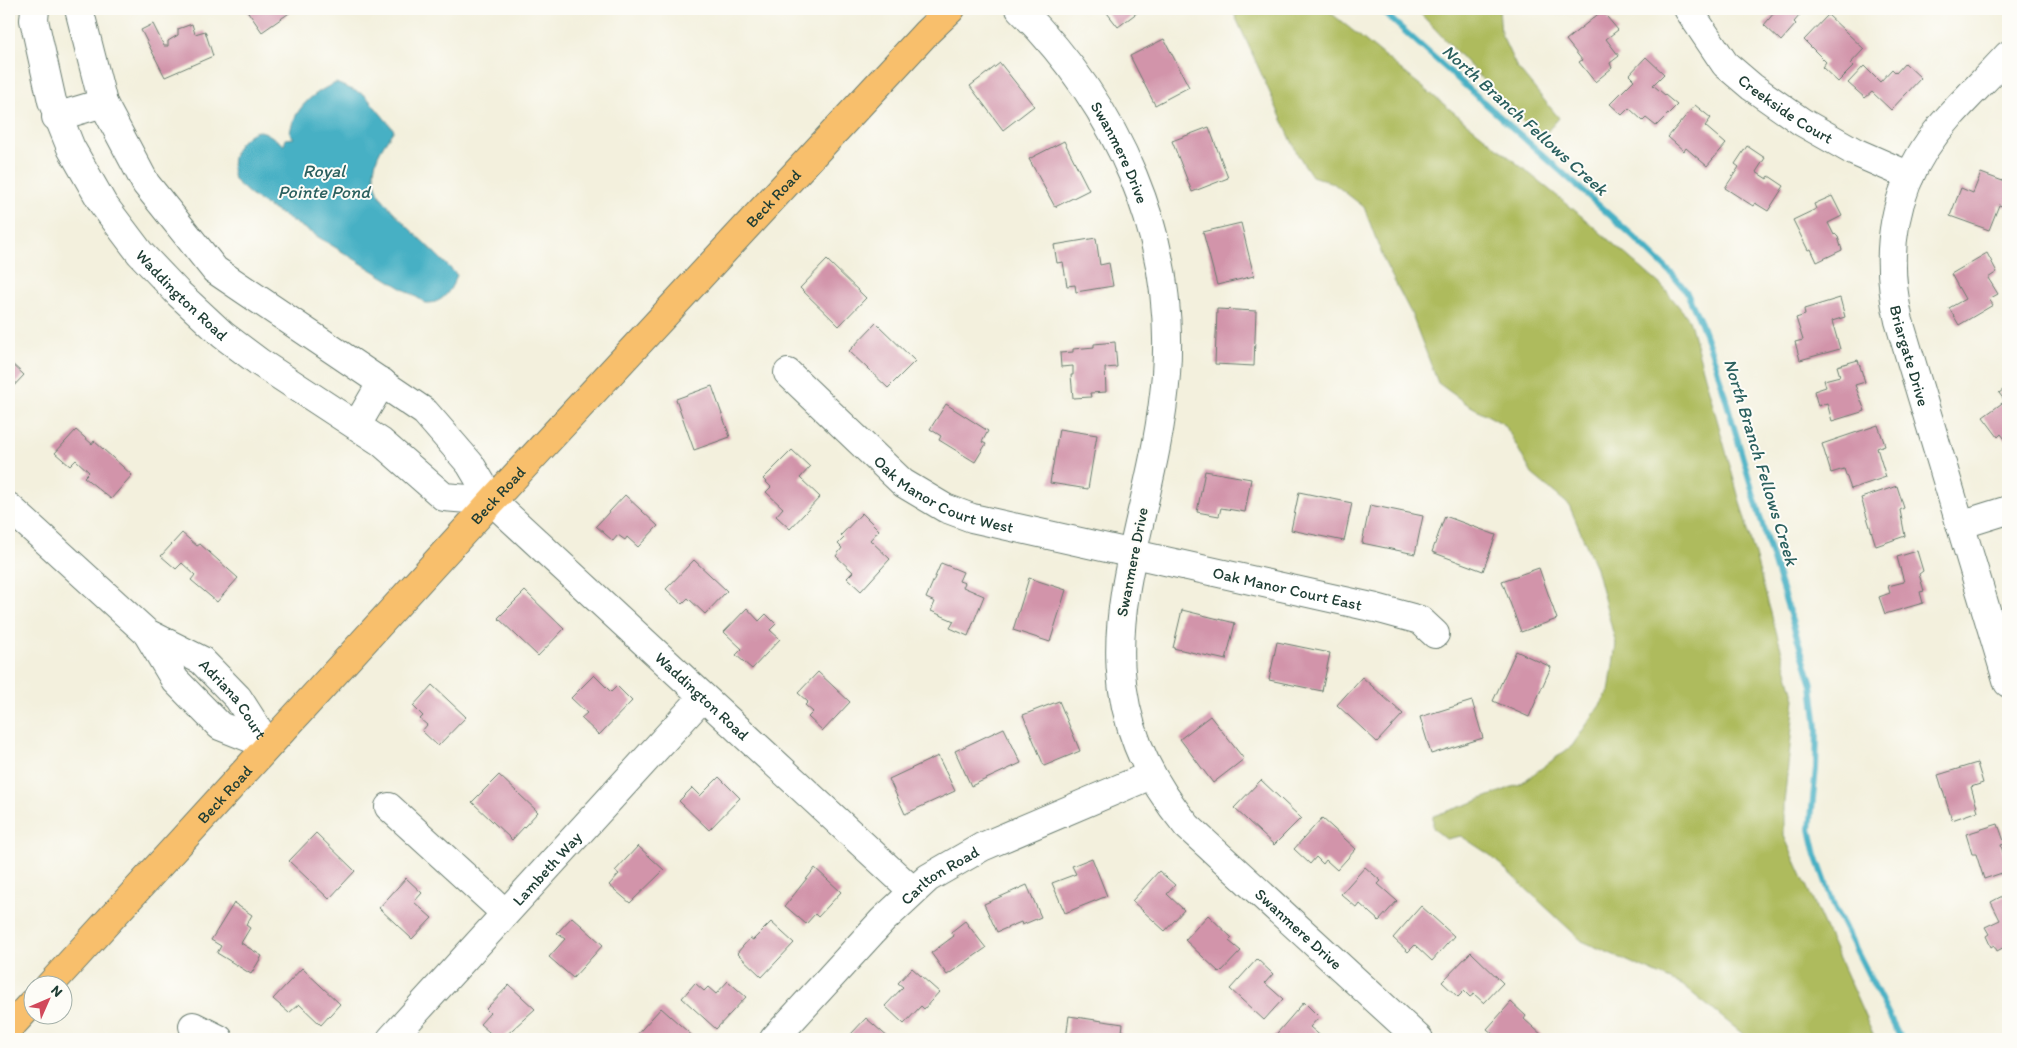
<svg xmlns="http://www.w3.org/2000/svg" width="2017" height="1048" font-family="Itim,sans-serif">
  <rect width="100%" height="100%" fill="#fdfcf7"/>
  <filter id="ink" filterUnits="userSpaceOnUse"><feTurbulence type="fractalNoise" baseFrequency=".02" numOctaves="2"/><feDisplacementMap in="SourceGraphic" scale="10" xChannelSelector="R" yChannelSelector="G"/><feConvolveMatrix kernelMatrix="1 2 1 2 8 2 1 2 1" color-interpolation-filters="sRGB"/></filter>
  <filter id="wash" filterUnits="userSpaceOnUse"><feTurbulence type="fractalNoise" baseFrequency=".0096" numOctaves="4" result="noise"/><feDisplacementMap in="SourceGraphic" scale="20" xChannelSelector="R" yChannelSelector="G"/><feGaussianBlur stdDeviation="1.12" result="paint"/><feColorMatrix in="noise" values="0 0 0 0 0 0 0 0 0 0 0 0 0 0 0 0 0 1.4 0 .05"/><feComposite in="paint" operator="in"/></filter>
  <g filter="url(#wash)">
    <rect width="100%" height="100%" fill="#f3f0dd"/>
    <g fill="#aebb5d" stroke="#667c48">
      <polygon points="1232,9 1326,9 1572,208 1662,286 1689,319 1795,699 1784,803 1784,836 1875,1039 1749,1039 1682,985 1582,941 1490,855 1461,836 1446,839 1433,828 1433,816 1466,805 1520,784 1572,746 1609,692 1616,644 1596,568 1569,505 1532,474 1505,425 1467,404 1438,383 1411,313 1385,263 1364,207 1333,183 1312,176 1298,155"/>
      <polygon points="1416,9 1499,9 1501,34 1516,66 1559,118 1544,135 1530,129"/>
    </g>
    <path fill="#46b0c4" stroke="#32767c" d="M336,83L365,95L394,130C385,143 375,155 374,172C374,179 377,192 381,197C403,225 432,249 457,275C451,289 444,304 426,303L253,197L234,180C231,164 231,153 243,140C247,136 253,131 260,131C268,132 277,141 284,145L286,139L294,138L290,133C294,108 314,92 336,83Z"/>
    <g fill="none" stroke-linecap="round" stroke-linejoin="round">
      <polyline stroke="#46b0c4" stroke-width="6" points="1380,9 1633,236 1673,275 1686,291 1701,323 1715,362 1768,544 1812,685 1817,728 1816,768 1810,829 1816,855 1835,908 1901,1039"/>
    </g>
    <g id="blocks">
      <g fill="#d294aa">
        <polygon points="246,9 295,9 262,32"/>
        <polygon points="1104,9 1142,9 1118,27"/>
        <polygon points="1769,9 1805,9 1794,22 1796,24 1781,41 1764,25 1774,13"/>
        <polygon points="1602,11 1618,30 1606,39 1619,56 1610,63 1612,68 1595,82 1579,62 1582,60 1566,40"/>
        <polygon points="1828,15 1864,49 1850,64 1853,67 1838,82 1822,67 1826,62 1804,40"/>
        <polygon points="153,24 164,46 168,46 168,41 178,35 178,29 192,24 195,34 205,31 213,56 165,77 141,30"/>
        <polygon points="1164,39 1189,87 1155,105 1130,56"/>
        <polygon points="1646,57 1664,74 1653,85 1677,105 1656,126 1646,118 1643,121 1629,108 1622,115 1610,104 1634,80 1629,75"/>
        <polygon points="1000,63 1034,106 1003,130 970,86"/>
        <polygon points="1905,63 1921,78 1891,110 1872,92 1865,98 1848,83 1864,66 1880,82 1892,69 1896,73"/>
        <polygon points="1695,105 1711,118 1705,126 1726,144 1707,166 1686,148 1684,151 1668,137"/>
        <polygon points="1209,127 1228,178 1192,192 1172,141"/>
        <polygon points="1064,141 1089,190 1055,207 1029,159"/>
        <polygon points="1747,146 1765,158 1756,172 1767,179 1769,176 1784,186 1768,211 1755,203 1753,206 1725,188 1739,167 1735,164"/>
        <polygon points="1981,173 2008,183 2008,199 2005,207 1999,205 1989,230 1950,216 1961,188 1973,193"/>
        <polygon points="1832,196 1842,216 1828,223 1834,235 1835,234 1838,237 1842,250 1817,262 1811,249 1808,250 1793,220 1816,209 1814,204"/>
        <polygon points="1241,223 1254,276 1217,285 1203,232"/>
        <polygon points="1096,238 1100,265 1109,263 1113,286 1076,292 1075,285 1067,286 1063,262 1057,263 1054,245"/>
        <polygon points="1987,253 1997,272 1988,278 1998,294 1989,299 1993,305 1959,325 1949,308 1965,299 1951,274"/>
        <polygon points="827,260 866,298 839,326 800,288"/>
        <polygon points="1840,298 1845,317 1832,321 1840,349 1800,360 1795,342 1803,340 1796,318 1805,315 1804,309"/>
        <polygon points="1217,309 1256,311 1254,366 1215,364"/>
        <polygon points="876,323 915,361 888,388 849,351"/>
        <polygon points="1115,342 1117,367 1105,368 1106,392 1090,393 1091,397 1073,398 1071,375 1073,375 1073,366 1061,367 1060,353 1073,352 1073,349 1094,347 1094,344"/>
        <polygon points="1858,360 1865,382 1855,385 1865,411 1832,421 1827,403 1818,406 1814,391 1826,387 1824,380 1840,376 1837,366"/>
        <polygon points="9,361 24,375 9,391"/>
        <polygon points="712,386 730,437 694,450 676,399"/>
        <polygon points="2008,386 2008,443 2001,434 1998,437 1983,417 2005,401 1999,393"/>
        <polygon points="946,404 988,431 982,442 986,444 975,462 939,440 941,436 930,429"/>
        <polygon points="1878,425 1885,445 1877,448 1886,477 1851,489 1844,469 1831,473 1822,444"/>
        <polygon points="1059,429 1097,435 1088,489 1050,483"/>
        <polygon points="76,430 92,444 94,441 132,475 111,499 84,477 89,472 76,460 70,466 55,453"/>
        <polygon points="792,450 810,467 800,478 820,497 790,529 776,516 783,508 766,492 771,487 763,479"/>
        <polygon points="1205,471 1251,479 1245,512 1221,508 1219,516 1197,512"/>
        <polygon points="1897,486 1904,508 1900,510 1905,536 1876,546 1861,498"/>
        <polygon points="1299,492 1352,503 1344,541 1291,530"/>
        <polygon points="625,495 658,526 638,547 627,537 625,540 618,535 613,541 596,526"/>
        <polygon points="1370,505 1423,516 1415,554 1362,543"/>
        <polygon points="862,513 879,530 870,540 890,559 861,591 847,578 853,572 836,556 842,548 838,544 844,538 841,535"/>
        <polygon points="1445,516 1496,535 1483,571 1432,552"/>
        <polygon points="182,533 197,546 200,544 238,578 217,602 191,580 195,575 182,563 176,569 161,556"/>
        <polygon points="1917,551 1923,571 1919,574 1924,591 1920,592 1923,603 1885,614 1879,597 1890,593 1888,586 1904,582 1897,557"/>
        <polygon points="694,560 727,591 705,614 688,598 682,604 666,589"/>
        <polygon points="941,563 963,572 959,581 965,583 963,587 984,596 968,636 950,628 954,621 931,611 935,602 926,598"/>
        <polygon points="1539,568 1557,619 1521,632 1502,581"/>
        <polygon points="1029,578 1066,590 1050,642 1013,630"/>
        <polygon points="525,591 564,629 538,656 498,618"/>
        <polygon points="747,608 759,621 766,614 776,624 770,630 780,639 752,669 736,655 742,649 724,632"/>
        <polygon points="1182,610 1235,623 1226,660 1173,648"/>
        <polygon points="1277,642 1330,653 1322,691 1269,680"/>
        <polygon points="1516,651 1551,667 1529,717 1493,701"/>
        <polygon points="818,672 850,702 823,731 808,717 813,712 805,705 808,702 798,693"/>
        <polygon points="594,675 611,692 617,686 632,701 599,735 581,718 587,713 571,698"/>
        <polygon points="1362,677 1403,714 1377,742 1337,705"/>
        <polygon points="432,685 466,717 438,746 422,731 427,725 420,719 423,716 413,706"/>
        <polygon points="1059,701 1080,751 1044,766 1023,715"/>
        <polygon points="1472,701 1483,738 1431,754 1420,717"/>
        <polygon points="1210,716 1244,759 1213,783 1180,739"/>
        <polygon points="1004,728 1021,763 971,786 955,751"/>
        <polygon points="938,756 955,791 905,814 889,779"/>
        <polygon points="1977,763 1983,783 1971,787 1978,811 1952,820 1938,775"/>
        <polygon points="499,775 538,812 512,840 472,802"/>
        <polygon points="719,777 740,798 709,830 679,801 692,788 700,796"/>
        <polygon points="1261,780 1301,818 1274,845 1234,808"/>
        <polygon points="1322,818 1356,849 1337,870 1326,860 1323,864 1316,857 1310,864 1294,849"/>
        <polygon points="1998,824 2005,844 2001,845 2008,871 1984,879 1976,854 1972,854 1966,834"/>
        <polygon points="316,833 355,871 329,899 289,861"/>
        <polygon points="638,846 664,870 630,903 609,885 619,874 615,871"/>
        <polygon points="1092,858 1107,896 1065,913 1052,883 1076,874 1072,866"/>
        <polygon points="1365,867 1381,881 1378,884 1397,901 1379,921 1360,904 1357,908 1341,894"/>
        <polygon points="815,868 841,892 818,917 815,914 806,924 785,906"/>
        <polygon points="1159,871 1175,885 1167,894 1184,910 1165,931 1132,901"/>
        <polygon points="406,878 422,893 414,902 432,918 412,939 379,908"/>
        <polygon points="1027,885 1041,917 1022,925 1021,922 997,932 984,904"/>
        <polygon points="2008,893 2008,945 1997,951 1994,945 1991,947 1986,936 1989,934 1985,927 2000,920 1991,902"/>
        <polygon points="234,903 252,915 246,925 250,928 241,943 262,956 251,974 217,953 221,946 211,940"/>
        <polygon points="1421,906 1454,936 1432,961 1415,945 1408,952 1393,938"/>
        <polygon points="1208,915 1232,938 1229,941 1241,951 1220,973 1185,940"/>
        <polygon points="572,917 603,945 573,978 549,957 565,939 557,933"/>
        <polygon points="965,921 986,948 947,975 931,953 954,936 951,932"/>
        <polygon points="771,922 794,943 762,977 737,953 750,938 753,940"/>
        <polygon points="1471,952 1503,983 1484,1003 1474,994 1470,997 1464,991 1458,997 1442,982"/>
        <polygon points="1257,959 1273,974 1265,983 1283,999 1264,1020 1230,989"/>
        <polygon points="302,968 340,1004 321,1025 299,1004 289,1013 273,999"/>
        <polygon points="912,968 939,992 924,1009 921,1006 904,1024 885,1006 903,987 898,983"/>
        <polygon points="728,981 746,997 716,1029 682,998 695,983 704,991 708,987 716,994"/>
        <polygon points="509,985 535,1009 502,1039 497,1039 480,1024 490,1013 486,1009"/>
        <polygon points="1304,1002 1319,1017 1310,1027 1324,1039 1272,1039"/>
        <polygon points="1511,1002 1526,1016 1524,1019 1543,1036 1540,1039 1499,1039 1487,1029"/>
        <polygon points="661,1008 696,1039 633,1039"/>
        <polygon points="1069,1016 1123,1024 1121,1039 1066,1039"/>
        <polygon points="866,1018 890,1039 852,1039 854,1037 851,1034"/>
      </g>
    </g>
  </g>
  <g filter="url(#ink)">
    <use href="#blocks" fill-opacity="0" stroke="#697c6f" stroke-width="1"/>
    <g fill="none" stroke-linecap="round" stroke-linejoin="round">
      <g stroke="#697c6f" stroke-width="30">
        <g id="minor">
          <path id="s1" d="M35,9L34,20L52,101L71,148L103,204L140,253L179,294L223,335L259,362L381,442L444,497L492,501"/>
          <path id="s2" d="M79,9L103,103L146,184L215,270L425,412L470,464L492,501L913,891"/>
          <path id="s3" d="M1020,9C1117,106 1176,235 1166,374C1153,546 1058,669 1187,826L1419,1039"/>
          <path id="s4" d="M1688,9L1725,64L1752,87L1802,122L1855,152L1910,176"/>
          <path id="s5" d="M2008,55C1989,76 1969,95 1950,116C1896,175 1881,244 1899,321L2008,683"/>
          <polyline points="56,117 103,103"/>
          <path id="s6" d="M788,373L903,483L945,508L972,518L1376,608L1420,620L1435,634"/>
          <polyline points="357,425 382,382"/>
          <path id="s7" d="M9,507L147,633L201,660L238,698L268,745"/>
          <polyline points="1960,525 2008,510"/>
          <polyline points="147,633 175,680 220,726 268,745"/>
          <polyline points="389,807 504,912"/>
          <polyline points="193,1026 219,1039"/>
          <path id="s8" d="M391,1039L703,697"/>
          <path id="s9" d="M774,1039L883,920L928,878L982,847L1151,775"/>
        </g>
      </g>
      <g stroke="#697c6f" stroke-width="30">
        <g id="major">
          <path id="s10" d="M49,986L492,501L927,32L951,9"/>
          <polyline points="9,1028 32,1003"/>
        </g>
      </g>
      <use href="#minor" stroke="#fff" stroke-width="28"/>
      <use href="#major" stroke="#f8bf6c" stroke-width="28"/>
    </g>
  </g>
  <g text-anchor="middle" dominant-baseline="central" stroke-width="4" stroke-linejoin="round" paint-order="stroke">
    <g font-size="16" fill="#1f3d34" stroke="#fdfcf7">
      <text stroke="none"><textPath href="#s4" startOffset="142">Creekside Court</textPath></text>
      <text stroke="none"><textPath href="#s3" startOffset="176">Swanmere Drive</textPath></text>
      <text stroke="none"><textPath href="#s10" startOffset="1070">Beck Road</textPath></text>
      <text stroke="none"><textPath href="#s1" startOffset="330">Waddington Road</textPath></text>
      <text stroke="none"><textPath href="#s5" startOffset="341">Briargate Drive</textPath></text>
      <text stroke="none"><textPath href="#s6" startOffset="201">Oak Manor Court West</textPath></text>
      <text stroke="none"><textPath href="#s10" startOffset="665">Beck Road</textPath></text>
      <text transform="translate(1132 562) rotate(-79)">Swanmere Drive</text>
      <text stroke="none"><textPath href="#s6" startOffset="560">Oak Manor Court East</textPath></text>
      <text stroke="none"><textPath href="#s2" startOffset="951">Waddington Road</textPath></text>
      <text stroke="none"><textPath href="#s7" startOffset="298">Adriana Court</textPath></text>
      <text stroke="none"><textPath href="#s10" startOffset="260">Beck Road</textPath></text>
      <text stroke="none"><textPath href="#s8" startOffset="231">Lambeth Way</textPath></text>
      <text stroke="none"><textPath href="#s9" startOffset="234">Carlton Road</textPath></text>
      <text stroke="none"><textPath href="#s3" startOffset="1030">Swanmere Drive</textPath></text>
    </g>
    <g font-size="18" font-style="italic" fill="#2b605f" stroke="#fdfcf7">
      <text transform="translate(1525 120) rotate(42)">North Branch Fellows Creek</text>
      <text x="324" y="171">Royal<tspan x="324" dy="21">Pointe Pond</tspan></text>
      <text transform="translate(1761 462) rotate(73)">North Branch Fellows Creek</text>
    </g>
  </g>
  <rect width="2017" height="1048" fill="none" stroke="#fdfcf7" stroke-width="30"/>
  <g transform="translate(48 1000) rotate(45)"><circle r="24" fill="#fdfcf7" stroke="#a4b0a9"/>
  <path d="M0-4L9 19L0 12L-9 19Z" fill="#d1495b"/>
  <text y="-8" font-size="14" font-weight="bold" text-anchor="middle" fill="#1f3d34">N</text>
  </g>
</svg>
